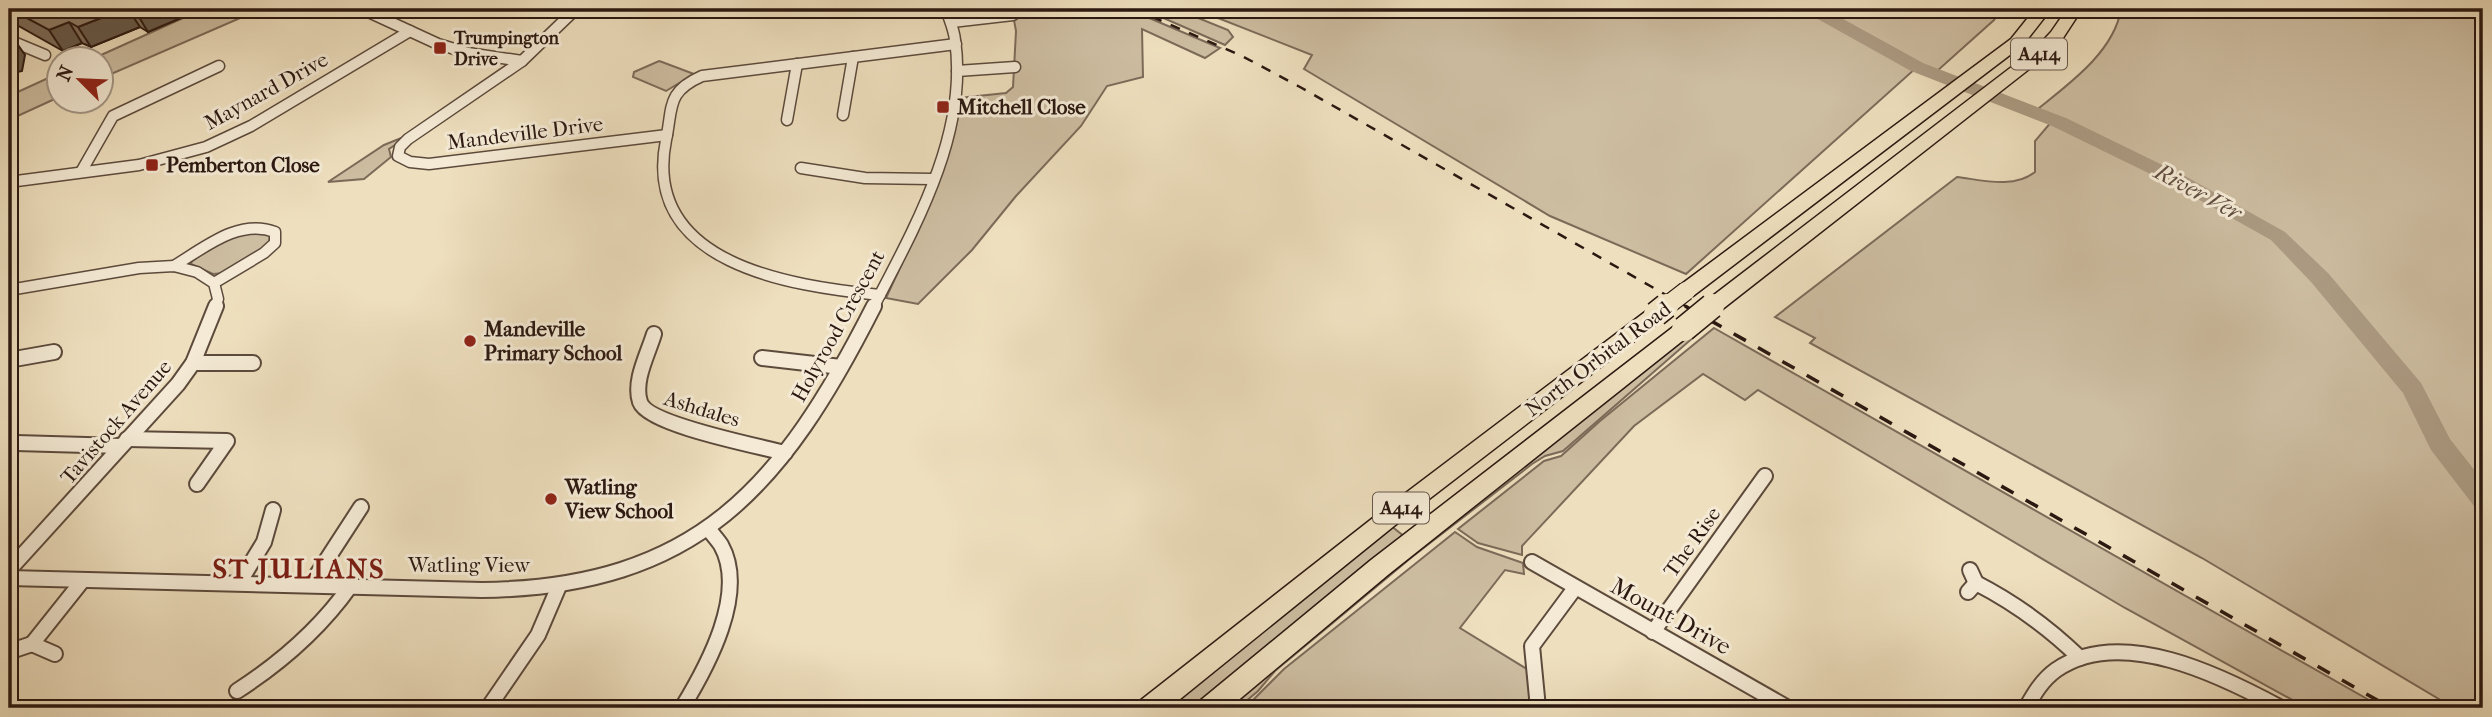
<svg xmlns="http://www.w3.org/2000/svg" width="2492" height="717" font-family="'IM FELL French Canon',serif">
  <rect width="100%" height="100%" fill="#eedfbe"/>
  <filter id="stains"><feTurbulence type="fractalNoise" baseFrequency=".00286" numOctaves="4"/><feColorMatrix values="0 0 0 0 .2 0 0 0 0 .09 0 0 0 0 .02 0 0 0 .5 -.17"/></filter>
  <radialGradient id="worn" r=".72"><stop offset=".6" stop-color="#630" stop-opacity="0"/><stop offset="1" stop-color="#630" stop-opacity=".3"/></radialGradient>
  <g fill="#cdbda1" stroke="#7c6a59" stroke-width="2">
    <polygon points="203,9 261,9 102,78 102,60 90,60"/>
    <polygon points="1012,9 1128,9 1220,48 1205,58 1142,29 1143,77 1107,86 1081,126 1016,196 972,250 918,304 886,298 906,255 959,98 1006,93 1013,87 1016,31"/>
    <polygon points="1143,9 1176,9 1228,30 1233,37 1225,45"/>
    <polygon points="1195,9 2001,9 1994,20 1936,72 1917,67 1686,274 1550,216 1304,69 1312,55"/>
    <path d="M2121,9H2483V708H2454L2202,558L1810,343L1815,338L1775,317L1957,177C1982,180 2014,189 2035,172V141L2053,120L2034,112C2066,86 2114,53 2121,9Z"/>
    <polygon points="659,61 662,62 694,74 666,91 633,77 634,72"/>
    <polygon points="59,73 59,97 9,120 9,96"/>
    <polygon points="401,138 404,139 389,149 391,157 364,179 328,182 384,145"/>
    <polygon points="246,232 270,235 269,245 225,273 213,274 191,264 192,260 231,236"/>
    <polygon points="1714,328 2383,708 2307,708 2125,608 1758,390 1745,400 1703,374 1634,426 1522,546 1522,555 1478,543 1458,529 1544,461 1561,456 1600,421"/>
    <polygon points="1690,333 1695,336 1563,451 1545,456 1532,464 1412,557 1275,671 1258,691 1238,708 1222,708"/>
    <polygon points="1390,525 1405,537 1196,708 1163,708"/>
    <polygon points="1455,532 1477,547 1523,563 1524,574 1505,570 1460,628 1530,671 1533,708 1245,708 1284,669"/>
  </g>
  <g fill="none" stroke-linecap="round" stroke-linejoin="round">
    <polygon fill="#ac9b83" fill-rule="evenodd" points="1805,9 1825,9 1923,63 2066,118 2185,176 2285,232 2328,273 2421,383 2450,439 2483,481 2483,508 2474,506 2431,450 2403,393 2312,283 2271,240 2171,184 2052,126 1911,71 1807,13"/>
    <g stroke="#5c4a3c" stroke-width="13">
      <g id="minor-far1">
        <polyline points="362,9 438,44 468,53 522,61"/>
        <polyline points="576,9 522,61 408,139 400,147 398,156 410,162 429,164 667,135"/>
        <polyline points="952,22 1013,15"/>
        <polyline points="9,40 45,55"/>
        <polyline points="957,71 1015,67"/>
        <polyline points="843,115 853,57"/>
        <polyline points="787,120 797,64"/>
        <polyline points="801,168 865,178 932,179"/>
        <polyline points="81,172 113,116 219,66"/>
        <polyline points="9,182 139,165 206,147 251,126 410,31"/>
        <path d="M174,266C204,248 239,218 275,232V243L264,253L214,283"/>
        <polyline points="9,290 139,268 174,266 197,272 214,283 218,299 215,308"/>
        <path d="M880,295C790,286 641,264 666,140C673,107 666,92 702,76L956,44"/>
        <path d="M873,308C914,229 969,133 955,40C954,29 949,19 946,9"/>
      </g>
    </g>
    <g stroke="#5c4a3c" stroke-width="18">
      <g id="minor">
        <path d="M654,334C648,354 633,381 640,402C648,425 759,446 785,453"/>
        <polyline points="762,358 841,367"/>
        <polyline points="9,360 54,352"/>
        <polyline points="193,363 253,363"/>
        <polyline points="127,439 227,441 197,484"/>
        <polyline points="16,443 121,446"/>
        <polyline points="1532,562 1788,708"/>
        <polyline points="9,570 178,384 193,363 216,306"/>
        <polyline points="1970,570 1976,583"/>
        <path d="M9,578L482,590C698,587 782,487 874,306"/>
        <polyline points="239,583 264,542 273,510"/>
        <polyline points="311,584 361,507"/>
        <path d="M1968,592L1976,583C2015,603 2049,628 2080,658"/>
        <polyline points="1653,632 1765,476"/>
        <polyline points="11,651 32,644"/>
        <polyline points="55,654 32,644 83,580"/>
        <path d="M237,691C282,662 320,629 351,585"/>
        <polyline points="488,708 538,635 559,586"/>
        <path d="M682,708C707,667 748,593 721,545C717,539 712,534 708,528"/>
        <polyline points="1538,708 1532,646 1575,588"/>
        <path d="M2026,708C2034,694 2042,680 2056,670C2121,625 2222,676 2281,708"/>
      </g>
    </g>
    <g stroke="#2b1811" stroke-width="3">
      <g id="trunk">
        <polygon points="2035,9 2051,9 2023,45 1693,296 1679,296 1676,291 1679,286 2011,39"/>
        <polygon points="2067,9 2082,9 2063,38 2047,55 1720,311 1706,311 1703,306 1706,301 2035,49 2051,32"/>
        <polygon points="1656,307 1663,309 1666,314 1663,319 1394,526 1169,708 1137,708 1141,700 1378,514 1649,309"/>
        <polygon points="1684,322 1691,324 1694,329 1691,334 1389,574 1229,708 1197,708 1201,700 1371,560 1677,324"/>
      </g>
    </g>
    <use href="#minor-far1" stroke="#f4ead5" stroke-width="10"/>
    <use href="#minor" stroke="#f4ead5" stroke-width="14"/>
    <use href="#trunk" fill="#eedfbe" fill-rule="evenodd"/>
    <polyline stroke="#2b1811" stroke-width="2.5" stroke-dasharray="10 10" stroke-linecap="butt" points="1134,9 1242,56 1300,87 1689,308"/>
    <polyline stroke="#2b1811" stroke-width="3.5" stroke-dasharray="14 14" stroke-linecap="butt" points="1685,306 2391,708"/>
    <g stroke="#2b1811" stroke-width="20" stroke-linecap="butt">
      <g id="trunk-bridge-far1">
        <polyline points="1664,308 1686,291"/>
        <polyline points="1710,308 1713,306"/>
      </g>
    </g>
    <g stroke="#2b1811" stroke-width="27" stroke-linecap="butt">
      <g id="trunk-bridge">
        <polyline points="1656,314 1666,306"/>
        <polyline points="1684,329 1712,306"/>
      </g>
    </g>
    <use href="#trunk-bridge-far1" stroke="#eedfbe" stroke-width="18"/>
    <use href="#trunk-bridge" stroke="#eedfbe" stroke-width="24"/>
  </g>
  <polygon fill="#7c6d5c" stroke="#2b1811" stroke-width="2" points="9,9 193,9 195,12 148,32 140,27 91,47 82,43 63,51 10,21 9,19"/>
  <g fill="#65594b" stroke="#2b1811" stroke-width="2">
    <polygon points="124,9 128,9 140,27 91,47 78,27"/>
    <polygon points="143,9 193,9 195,12 148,32 136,12"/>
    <polygon points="69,22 82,43 63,51 49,30"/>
    <polygon points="11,35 25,55 22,71 9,74 9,47"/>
  </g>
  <g fill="#907f6b" stroke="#2b1811" stroke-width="2">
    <polygon points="10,9 124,9 78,27 69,22 49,30"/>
    <polygon points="130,9 143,9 136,12"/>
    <polygon points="11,35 9,47 9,36"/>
  </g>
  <g fill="#8f2418" stroke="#f4ead5" stroke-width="2.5">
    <rect x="433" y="41" width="14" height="14" rx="3.5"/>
    <rect x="936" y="100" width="14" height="14" rx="3.5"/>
    <rect x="145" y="158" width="14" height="14" rx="3.5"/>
    <circle cx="470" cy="341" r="7"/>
    <circle cx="551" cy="499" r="7"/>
  </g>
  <g text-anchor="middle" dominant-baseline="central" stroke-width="6" stroke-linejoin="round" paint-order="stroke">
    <g font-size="18" font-weight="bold" fill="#2b1811" stroke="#f4ead5" text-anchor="start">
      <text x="454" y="38">Trumpington<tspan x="454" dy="21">Drive</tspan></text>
    </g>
    <g fill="#f4ead5" stroke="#67574c" stroke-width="2">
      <rect x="2011" y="38.5" width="56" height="31" rx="5"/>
      <rect x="1373" y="492.5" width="56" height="31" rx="5"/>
    </g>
    <g font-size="19" font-weight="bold" fill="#2b1811">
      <text x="2039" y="54">A414</text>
      <text x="1401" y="508">A414</text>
    </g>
    <g font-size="21" fill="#2b1811" stroke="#f4ead5">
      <text transform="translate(266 91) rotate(-29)">Maynard Drive</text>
      <text transform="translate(525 133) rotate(-7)">Mandeville Drive</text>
      <text transform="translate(838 326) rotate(-61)">Holyrood Crescent</text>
      <text transform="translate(1598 359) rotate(-37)">North Orbital Road</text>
      <text transform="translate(702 409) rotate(17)">Ashdales</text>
      <text transform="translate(116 422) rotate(-49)">Tavistock Avenue</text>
      <text transform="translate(1692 542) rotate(-54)">The Rise</text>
      <text x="469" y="565">Watling View</text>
    </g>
    <g font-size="21" font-weight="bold" fill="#2b1811" stroke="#f4ead5" text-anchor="start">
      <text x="957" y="107">Mitchell Close</text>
      <text x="166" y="165">Pemberton Close</text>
      <text x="484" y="329">Mandeville<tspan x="484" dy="24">Primary School</tspan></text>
      <text x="565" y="487">Watling<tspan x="565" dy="24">View School</tspan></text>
    </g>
    <g font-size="23" font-style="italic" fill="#5f4c3f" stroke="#f4ead5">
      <text transform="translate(2198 192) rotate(28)">River Ver</text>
    </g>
    <g font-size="24" fill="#2b1811" stroke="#f4ead5">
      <text transform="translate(1671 616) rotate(29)">Mount Drive</text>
    </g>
    <g font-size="28" font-weight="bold" letter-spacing="2" fill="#7a1f14" stroke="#f4ead5">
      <text x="299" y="568">ST JULIANS</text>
    </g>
  </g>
  <rect width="2492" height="717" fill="none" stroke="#eedfbe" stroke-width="35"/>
  <rect x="10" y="10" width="2471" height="696" fill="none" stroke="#2b1811" stroke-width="3.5"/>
  <rect x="18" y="18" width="2457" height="682" fill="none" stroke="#2b1811" stroke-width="2"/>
  <g transform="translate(80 80) rotate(294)"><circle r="33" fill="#f4ead5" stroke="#a49687" stroke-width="2"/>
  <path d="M0-5L12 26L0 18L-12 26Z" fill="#8f2418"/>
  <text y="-10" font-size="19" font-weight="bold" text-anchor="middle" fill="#2b1811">N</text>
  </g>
  <rect width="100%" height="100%" filter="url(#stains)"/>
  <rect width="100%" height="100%" fill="url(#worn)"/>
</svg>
